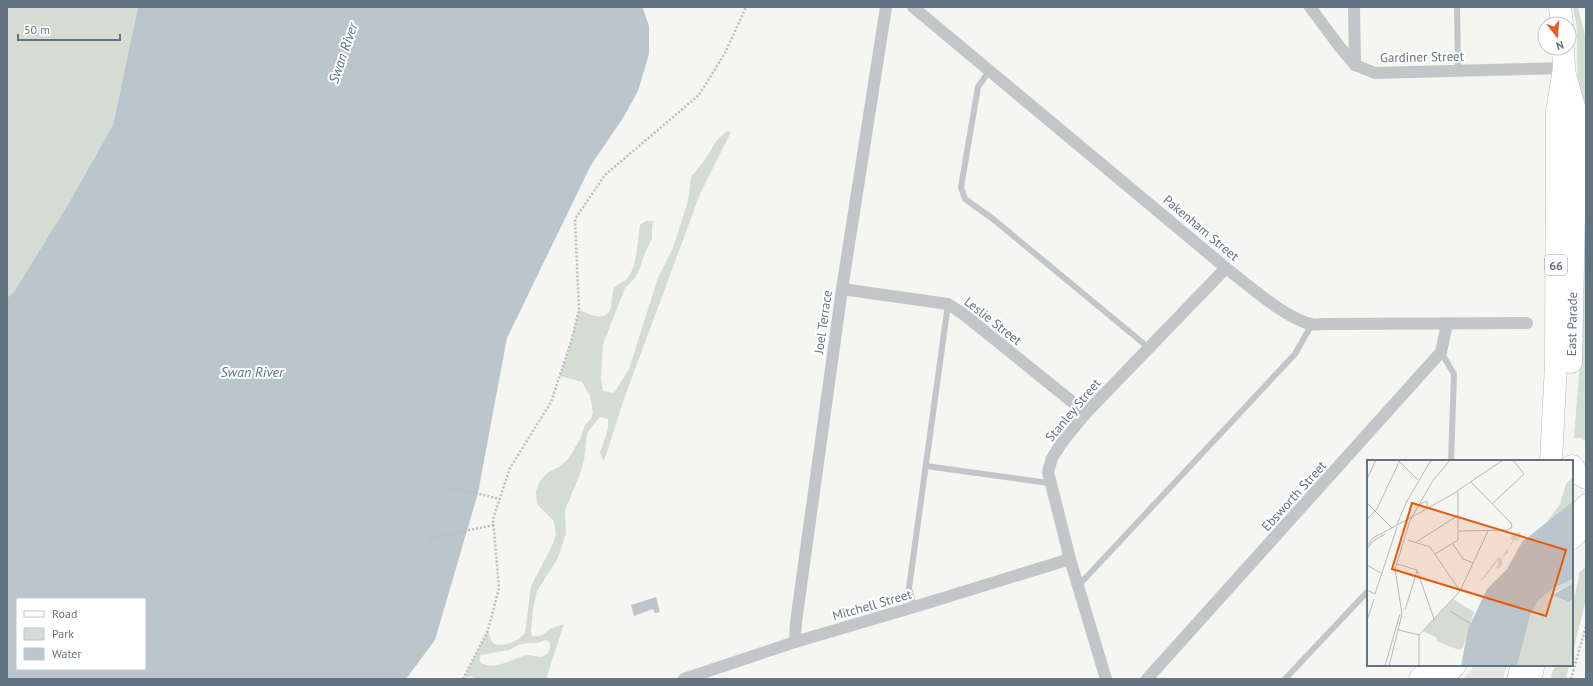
<svg xmlns="http://www.w3.org/2000/svg" width="1593" height="686" font-family="'PT Sans',sans-serif">
  <rect width="100%" height="100%" fill="#f5f5f1"/>
  <polygon fill="#e5e6e4" points="1475,665 1507,665 1503,679 1463,679"/>
  <g fill="#d5dcd2" fill-rule="evenodd">
    <polygon points="7,7 138,7 113,125 70,201 14,292 7,298"/>
    <polygon points="1573,7 1578,7 1586,39 1586,441 1580,438 1574,438 1580,362 1577,29"/>
    <path d="M727,131L731,132L700,194L624,399L604,461L600,453L608,429V419L600,417L587,433L584,460L580,474L565,510L566,533L558,558L537,591L533,609L531,631L532,636C542,637 543,635 550,629C554,627 559,626 564,624L546,679H476L471,676L464,678L488,630L490,638L494,644C506,647 517,642 525,633L531,586L551,548L556,535L554,521L537,504L536,491L540,481L547,473L559,467L569,458L580,439L585,425L591,419L593,412L590,396L582,382L560,376L571,342L579,310C590,314 608,324 611,306C612,299 612,294 614,287C619,283 626,282 629,276C638,262 637,241 640,225L646,221H654L652,227V238L643,258L640,268L635,278L625,288L603,344L601,379L603,391L614,393L629,369L658,278L673,248L688,201L691,177L704,161L717,140ZM545,640L550,643C550,649 550,653 544,656C539,659 535,655 529,655C515,656 491,675 479,660L481,655L509,650L518,645L528,643H538Z"/>
    <polygon points="1586,566 1586,600 1572,655 1572,603 1578,583 1579,573"/>
    <polygon points="1557,665 1569,665 1566,679 1551,679 1552,672"/>
  </g>
  <g fill="#bbc6cc" fill-rule="evenodd">
    <path d="M138,7H644L643,9L649,26V54L638,91L623,118L591,165L507,338L478,493L435,640L406,679H7V298L14,292L70,201L113,125ZM17,599H145V669H17Z"/>
    <polygon points="656,597 660,612 655,613 653,609 634,616 631,605"/>
  </g>
  <g fill="none" stroke-linecap="round" stroke-linejoin="round">
    <g stroke="#b5b9bd" stroke-width="20">
      <g id="primary">
        <polyline points="1572,518 1586,504"/>
        <polyline points="1572,540 1586,525"/>
        <polyline points="1517,679 1520,665"/>
        <polyline points="1532,679 1535,665"/>
      </g>
    </g>
    <g stroke="#b5b8bb" stroke-width="23">
      <g id="highway">
        <polyline points="1560,7 1562,24"/>
        <polyline points="1565,75 1576,114 1571,362"/>
        <polyline points="1551,461 1556,364 1557,112 1564,68 1563,48"/>
        <polyline points="1572,466 1577,473 1586,478"/>
        <polyline points="1420,679 1433,665"/>
        <polyline points="1441,679 1455,665"/>
      </g>
    </g>
    <g stroke="#bcbec0" stroke-width="2.5" stroke-dasharray="2 2" stroke-linecap="butt">
      <polyline points="444,488 471,492 500,499"/>
      <polyline points="431,543 430,538 494,525"/>
      <polyline points="463,679 488,630 499,588 493,519 510,468 551,402 571,342 579,310 575,219 605,175 699,95 725,53 746,7"/>
      <polyline points="1571,679 1586,626"/>
    </g>
    <g stroke="#c2c6c9" stroke-width="6">
      <polyline points="1457,7 1458,71"/>
      <polyline points="989,71 978,87 961,187 965,199 993,219 1149,348"/>
      <polyline points="1441,352 1454,374 1451,461"/>
      <polyline points="926,466 1049,483"/>
      <polyline points="1078,586 1295,354 1312,324"/>
      <polyline points="914,607 909,588 948,304"/>
      <polyline points="1285,679 1368,591"/>
    </g>
    <g stroke="#c2c6c9" stroke-width="12">
      <path d="M913,7L1226,268C1247,284 1286,319 1311,324C1315,325 1320,324 1324,324L1527,323"/>
      <polyline points="1310,7 1339,46 1355,65 1375,73 1564,68"/>
      <polyline points="1354,7 1355,65"/>
      <polyline points="842,289 948,304 962,313 1086,413"/>
      <polyline points="795,642 796,622 842,289 886,7"/>
      <polyline points="684,679 795,642 914,607 1070,559"/>
      <polyline points="1106,679 1070,559 1048,472 1052,458 1063,441 1086,413 1226,268"/>
      <polyline points="1147,679 1441,352 1447,324"/>
    </g>
    <use href="#primary" stroke="#fff" stroke-width="19"/>
    <use href="#highway" stroke="#fff" stroke-width="22"/>
  </g>
  <g text-anchor="middle" dominant-baseline="central" stroke-width="4" stroke-linejoin="round" paint-order="stroke">
    <rect fill="#fff" stroke="#929da8" stroke-width="1" x="1545" y="255" width="22" height="20" rx="3"/>
    <g font-size="12" font-weight="bold" fill="#647382">
      <text x="1556" y="265">66</text>
    </g>
    <g font-size="13" fill="#647382" stroke="#fff">
      <text transform="translate(1422 57) rotate(-1)">Gardiner Street</text>
      <text transform="translate(1201 228) rotate(40)">Pakenham Street</text>
      <text transform="translate(993 321) rotate(38)">Leslie Street</text>
      <text transform="translate(823 322) rotate(-82)">Joel Terrace</text>
      <text transform="translate(1572 324) rotate(-89)">East Parade</text>
      <text transform="translate(1073 410) rotate(-50)">Stanley Street</text>
      <text transform="translate(1294 496) rotate(-48)">Ebsworth Street</text>
      <text transform="translate(872 605) rotate(-16)">Mitchell Street</text>
    </g>
    <g font-size="14" font-style="italic" fill="#5f757f" stroke="#fff">
      <text transform="translate(343 53) rotate(-71)">Swan River</text>
      <text x="252" y="372">Swan River</text>
    </g>
  </g>
  <g transform="translate(1367 460)">
    <rect width="206" height="206" fill="#f5f5f1"/>
    <path d="M206,17V41L180,62L193,44L199,24ZM153,72L154,77L150,81L147,80L145,84L141,88V93L134,98L136,103L132,109L129,108L122,116L131,105V100L117,119L112,122L134,94L132,98L135,97L145,82L146,79H143L147,73ZM206,119V123L185,134L197,141L206,139V206H150L163,156L171,141L186,128ZM86,139L107,152L96,188L92,190L69,181L70,178L56,171Z" fill="#d5dcd2"/>
    <path d="M206,41V119L186,128L171,141L163,156L150,206H94L101,169L120,129L140,109L155,82ZM206,123V139L201,142L185,135Z" fill="#bbc6cc"/>
    <path fill="none" stroke="#bbc6cc" stroke-width="2" d="M83,151L104,164"/>
    <path fill="none" stroke="#b2b9be" stroke-width="1" d="M31,0L51,20M0,19L9,0M90,31L136,0M0,43L25,68M53,44L60,41V48M125,44L157,14L146,0M0,59L10,49L33,0M30,64L40,41L64,0M92,71L140,70L145,67L144,63L104,22M41,80L63,87L93,131M49,82L92,55M86,84L96,99L106,103M0,86L6,78L45,57L65,22L83,0M0,89L6,81L18,74M68,94L91,80V32M30,104L50,110L67,159M0,105L14,113M0,130L8,134L30,67M38,150L50,111M0,161L7,139M32,170L52,175M18,206L33,154M22,206L35,154L28,109L43,61L45,57L91,31M52,206V175L93,131L121,71"/>
    <path fill="#e8590c" fill-opacity="0.15" stroke="#e8590c" stroke-width="2" d="M45,43L199,90L179,156L25,109Z"/>
    <rect width="206" height="206" fill="none" stroke="#647382" stroke-width="2"/>
  </g>
  <rect width="1593" height="686" fill="none" stroke="#647382" stroke-width="16"/>
  <rect x="16" y="598" width="130" height="72" fill="#ffffff" stroke="#c1c7cd"/>
  <rect x="24" y="611" width="20" height="6" fill="#ffffff" stroke="#c1c7cd"/>
  <text x="52" y="618" font-size="12" fill="#647382">Road</text>
  <rect x="24" y="628" width="20" height="12" fill="#d5dcd2" stroke="#c1c7cd"/>
  <text x="52" y="638" font-size="12" fill="#647382">Park</text>
  <rect x="24" y="648" width="20" height="12" fill="#bbc6cc" stroke="#c1c7cd"/>
  <text x="52" y="658" font-size="12" fill="#647382">Water</text>
  <g transform="translate(1557 36) rotate(163)"><circle r="19" fill="#ffffff" stroke="#c1c7cd"/>
  <path d="M0-3L7 15L0 10L-7 15Z" fill="#e45c22"/>
  <text y="-6" font-size="11" font-weight="bold" text-anchor="middle" fill="#647382">N</text>
  </g>
  <path d="M18 34v6h102v-6" fill="none" stroke="#647382" stroke-width="2"/>
  <text x="24" y="34" font-size="12" fill="#647382" stroke="#ffffff" stroke-width="3" paint-order="stroke">50 m</text>
</svg>
